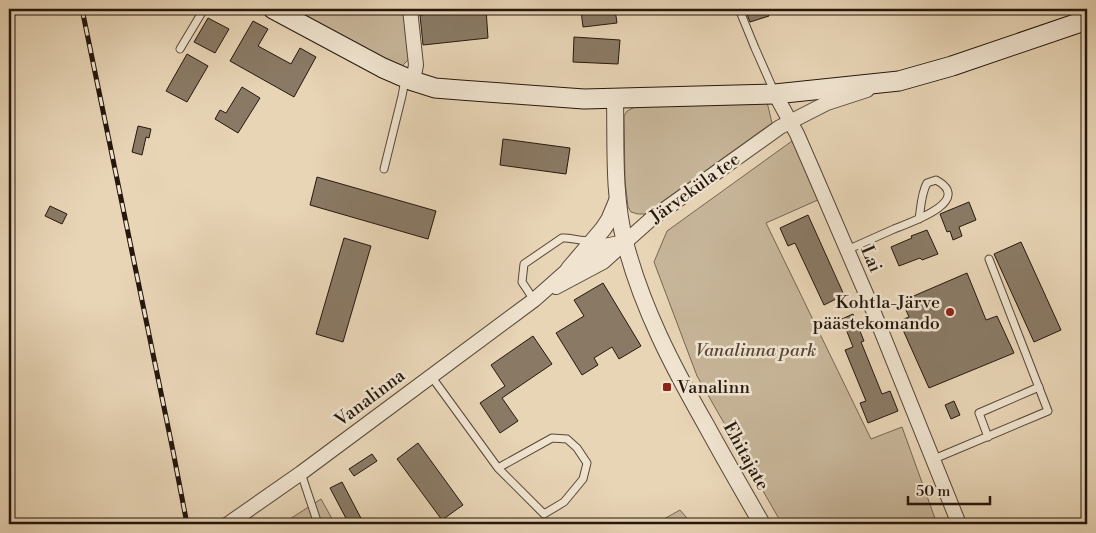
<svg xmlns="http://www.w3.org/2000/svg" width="1096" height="533" font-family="'Libre Bodoni',serif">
  <rect width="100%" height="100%" fill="#e8d5b6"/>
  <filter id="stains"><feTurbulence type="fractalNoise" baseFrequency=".004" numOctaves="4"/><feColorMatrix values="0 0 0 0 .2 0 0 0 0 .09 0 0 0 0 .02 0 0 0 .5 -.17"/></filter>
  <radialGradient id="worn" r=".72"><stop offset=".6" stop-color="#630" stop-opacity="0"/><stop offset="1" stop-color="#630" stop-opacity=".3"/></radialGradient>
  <g fill="#c7b599" stroke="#766653">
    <polygon points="290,9 405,9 410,58 399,69"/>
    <polygon points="767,102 772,123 645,214 638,214 631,212 628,207 625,180 624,116 627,111 635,107"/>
    <polygon points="792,141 820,199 766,223 871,439 902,427 937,524 782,524 697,376 654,262 667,231"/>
    <polygon points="321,499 335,524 282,524"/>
    <polygon points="680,510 692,524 655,524"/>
  </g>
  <g fill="#8a7a65" stroke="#25170d">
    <polygon points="486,9 488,38 423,45 420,15"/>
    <polygon points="596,9 615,9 617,23 583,27 581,11"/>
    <polygon points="745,9 767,9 769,16 750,22"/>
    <polygon points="208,18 229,29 215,53 194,42"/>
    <polygon points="253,21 268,29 258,46 291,64 300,48 316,57 294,97 230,61"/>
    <polygon points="574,37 620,40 618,64 573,62"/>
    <polygon points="187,54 208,66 187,102 166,91"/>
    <polygon points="242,87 260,98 238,133 215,119 220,110 226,113"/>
    <polygon points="138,126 151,129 149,138 146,137 142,155 132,152"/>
    <polygon points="503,139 570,148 566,174 500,165"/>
    <polygon points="317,177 436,211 428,239 310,205"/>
    <polygon points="969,202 976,220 959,227 962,236 953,240 950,231 947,232 940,214"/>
    <polygon points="50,206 67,214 62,224 45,216"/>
    <polygon points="808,215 844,295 824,305 795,243 788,246 780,228"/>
    <polygon points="927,230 938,254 922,260 920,258 899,266 891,247 912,238 911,236"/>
    <polygon points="344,238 371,246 343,342 316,334"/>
    <polygon points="1021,242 1061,330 1034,342 994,254"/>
    <polygon points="967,273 986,320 997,316 1014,353 929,388 899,321 909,317 902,301"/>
    <polygon points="603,283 641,346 619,359 612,347 594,358 598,365 582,375 556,333 584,316 574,300"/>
    <polygon points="853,314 864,341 861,342 882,394 890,391 898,411 868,423 860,403 866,401 845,350 853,347 842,319"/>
    <polygon points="533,336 552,364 502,398 518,421 500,433 480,403 505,386 491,365"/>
    <polygon points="954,401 960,415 951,419 945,405"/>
    <polygon points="418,443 463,505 442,520 397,459"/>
    <polygon points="372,454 377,461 354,476 349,469"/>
    <polygon points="342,482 364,524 349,524 330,488"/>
  </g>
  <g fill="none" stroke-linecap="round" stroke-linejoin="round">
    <g stroke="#564637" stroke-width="9">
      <g id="service">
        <polyline points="739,9 755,48 774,91"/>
        <polyline points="180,49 204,9"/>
        <polyline points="384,169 402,96 405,80"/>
        <path d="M847,250C863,243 878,236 894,229C909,223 975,201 936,180L927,183C921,194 921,207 919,219"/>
        <path d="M534,300L522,282L524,264L562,238C571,237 580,242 590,240"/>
        <polyline points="431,376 498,468 552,438 567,439 577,448 587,463 583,479 564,502 544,514 498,468"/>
        <polyline points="988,437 979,413 1039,387"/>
        <polyline points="934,459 1048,411 989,259"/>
        <polyline points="301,473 318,524"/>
      </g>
    </g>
    <g stroke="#564637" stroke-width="16">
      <g id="minor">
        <polyline points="410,9 416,65 413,81"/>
        <polyline points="775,94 797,134 814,173 870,303 959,524"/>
        <polyline points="556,287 603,262 650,220 780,127 827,103 867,90"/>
        <polyline points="228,524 301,473 534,300 569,269 604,246 625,242"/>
      </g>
    </g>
    <g stroke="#564637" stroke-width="18">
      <g id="tertiary">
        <path d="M615,99C616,146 613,196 625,242C642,308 673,367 706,425C724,458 743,491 762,524"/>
        <polyline points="569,269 603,229 609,220 617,201"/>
      </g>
    </g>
    <g stroke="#25170d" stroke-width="21">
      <polyline id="secondary" points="273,9 383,68 413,81 435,88 460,90 584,99 775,94 899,81 952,66 1087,20"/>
    </g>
    <use href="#service" stroke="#f0e4d0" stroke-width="7"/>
    <use href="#minor" stroke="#f0e4d0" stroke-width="14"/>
    <use href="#tertiary" stroke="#f0e4d0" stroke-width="16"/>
    <use href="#secondary" stroke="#f0e4d0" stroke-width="19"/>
    <g stroke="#25170d" stroke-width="5">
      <polyline id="rail" points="82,9 173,451 187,524"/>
    </g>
    <use href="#rail" stroke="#f0e4d0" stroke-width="3" stroke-dasharray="9" stroke-linecap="butt"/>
  </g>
  <g fill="#8f2418" stroke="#f0e4d0" stroke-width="2">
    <circle cx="950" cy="312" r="5"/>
    <rect x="662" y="382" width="10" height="10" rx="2.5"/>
  </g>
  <g text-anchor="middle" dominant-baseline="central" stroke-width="5" stroke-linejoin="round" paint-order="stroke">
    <g font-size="18" fill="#25170d" stroke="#f0e4d0">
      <text transform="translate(695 188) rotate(-36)">Järveküla tee</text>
      <text transform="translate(871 259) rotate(67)">Lai</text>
      <text transform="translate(370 398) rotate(-37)">Vanalinna</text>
      <text transform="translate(746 456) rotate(61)">Ehitajate</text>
    </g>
    <g font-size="18" fill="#25170d" stroke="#f0e4d0" text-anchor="end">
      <text x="940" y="302">Kohtla-Järve<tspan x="940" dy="21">päästekomando</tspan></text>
      <text x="677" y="387" text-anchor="start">Vanalinn</text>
    </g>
    <g font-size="18" font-style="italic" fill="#564637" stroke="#f0e4d0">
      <text x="756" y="350">Vanalinna park</text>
    </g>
  </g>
  <rect width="1096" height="533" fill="none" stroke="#e8d5b6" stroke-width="30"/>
  <rect x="10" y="10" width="1076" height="513" fill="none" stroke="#25170d" stroke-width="2.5"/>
  <rect x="15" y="15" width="1066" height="503" fill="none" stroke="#25170d"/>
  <path d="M908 496v8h82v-8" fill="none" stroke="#25170d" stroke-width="2.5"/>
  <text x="916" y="496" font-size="15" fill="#25170d" stroke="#f0e4d0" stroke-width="4" paint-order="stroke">50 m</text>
  <rect width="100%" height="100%" filter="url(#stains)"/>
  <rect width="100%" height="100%" fill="url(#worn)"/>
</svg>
